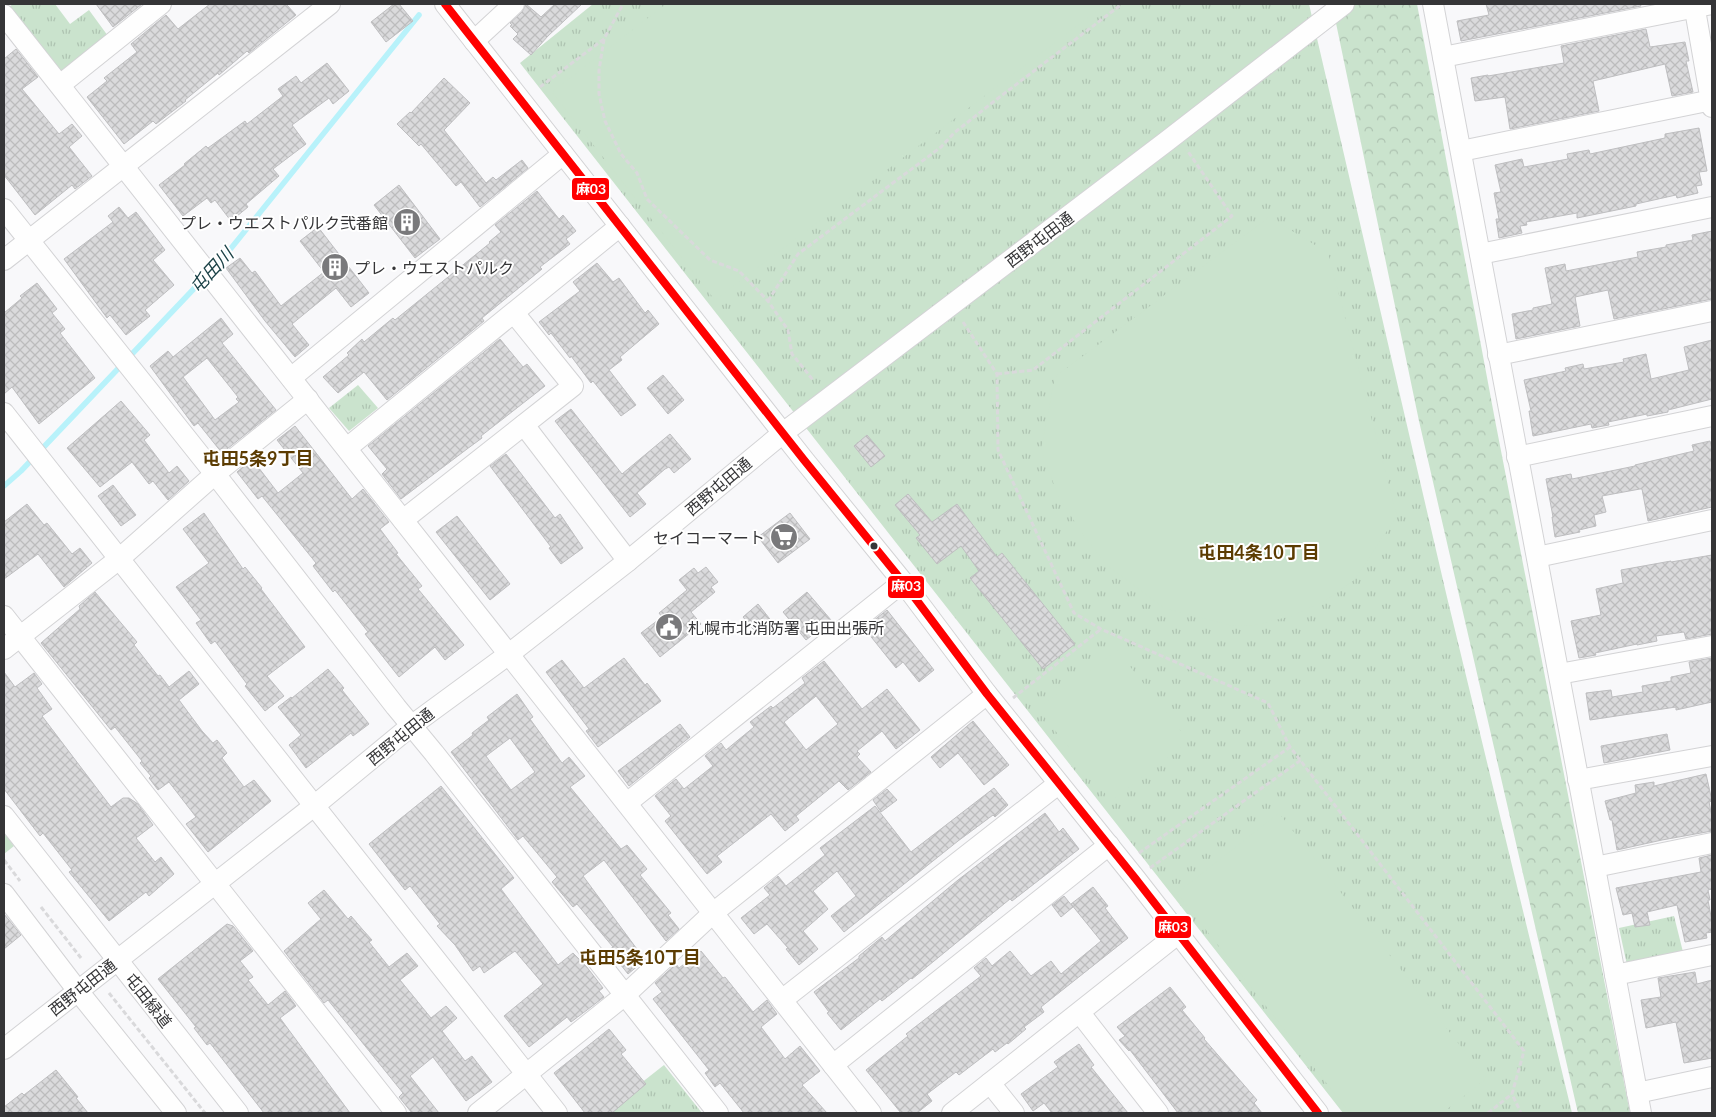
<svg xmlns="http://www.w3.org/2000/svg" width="1716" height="1117" font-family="Lato,'Noto Sans JP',sans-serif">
  <defs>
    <pattern id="grass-tufts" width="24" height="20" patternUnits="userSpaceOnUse" patternTransform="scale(1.25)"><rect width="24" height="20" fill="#cae3cd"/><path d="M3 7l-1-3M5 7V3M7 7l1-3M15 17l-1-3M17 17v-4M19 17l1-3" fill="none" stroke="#aec3b1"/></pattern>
    <pattern id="forest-crowns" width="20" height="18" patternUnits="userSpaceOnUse" patternTransform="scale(1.25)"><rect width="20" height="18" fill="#cae3cd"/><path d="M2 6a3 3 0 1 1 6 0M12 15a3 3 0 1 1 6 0" fill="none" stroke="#aec3b1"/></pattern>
    <pattern id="building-cross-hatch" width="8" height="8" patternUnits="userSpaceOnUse" patternTransform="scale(1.25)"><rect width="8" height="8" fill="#dadadc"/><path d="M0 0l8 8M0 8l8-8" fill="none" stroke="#bcbcbd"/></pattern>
  </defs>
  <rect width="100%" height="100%" fill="#f8f8fa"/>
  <g fill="url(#grass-tufts)">
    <polygon points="13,4 55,4 70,24 89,10 108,36 54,76 5,10"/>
    <polygon points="593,4 1309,4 1446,593 1572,1113 1343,1113 520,63"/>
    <polygon points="358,385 378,408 349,431 329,408"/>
    <polygon points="4,832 14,846 4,854"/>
    <polygon points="1674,916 1683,952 1627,965 1619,928"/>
    <polygon points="664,1065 702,1113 603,1113"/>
  </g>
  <polygon fill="url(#forest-crowns)" points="1332,4 1417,4 1495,420 1630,1113 1578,1113 1419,421"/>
  <g fill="#cae3cd">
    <polygon points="666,4 1106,4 715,300 552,92"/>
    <polygon points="1269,217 1328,253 1397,516 1354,580 1325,601 1292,616 1251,626 1229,625 1164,608 1108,566 1084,536 1058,496 1041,449 1055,377"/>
    <polygon points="1117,650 1189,741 1111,801 1038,709"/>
    <polygon points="1279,813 1486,1079 1442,1113 1350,1113 1177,893"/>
  </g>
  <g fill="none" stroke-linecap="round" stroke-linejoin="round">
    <polyline stroke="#b8f2fa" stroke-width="5.5" points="4,486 21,471 224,257 419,15"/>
  </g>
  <g fill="url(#building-cross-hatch)" stroke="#bebec0" fill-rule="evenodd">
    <polygon points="96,4 142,4 113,27"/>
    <polygon points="210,4 286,4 296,15 249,53 247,51 219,75 218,73 185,100 186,101 156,124 153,121 124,144 87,97 107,81 104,78 137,52 131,44 166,15 178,29"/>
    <polygon points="394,4 399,4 413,21 386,42 371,22"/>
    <polygon points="526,4 541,17 555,4 582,4 548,36 531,55 513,39 518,34 510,26 512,25 510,23 522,12"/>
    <polygon points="1486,4 1640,4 1641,6 1461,41 1457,21 1489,15"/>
    <polygon points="1646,29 1650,47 1685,42 1689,61 1686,61 1693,92 1672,96 1665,64 1593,81 1599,111 1510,129 1505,97 1475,101 1471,78 1488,75 1488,76 1564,63 1561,46"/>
    <polygon points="16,49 38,77 22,89 59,134 72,124 82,136 69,147 92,176 75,189 72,185 35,215 4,175 4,59"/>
    <polygon points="327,63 349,91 333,104 329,98 292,125 306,144 273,169 279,176 246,204 248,207 231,221 215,200 211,203 207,198 183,216 159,185 185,165 184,164 206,146 208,148 245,121 247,124 283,96 278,89 296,76 301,83"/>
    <polygon points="444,78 470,103 444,130 486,183 493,177 496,180 522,160 528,168 480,207 461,182 456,186 421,144 419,146 397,124 410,112 411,113"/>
    <polygon points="1699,128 1707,171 1699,172 1702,185 1696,186 1698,193 1677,198 1676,195 1636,204 1636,206 1577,218 1577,213 1526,222 1527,225 1520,226 1522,233 1499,238 1496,219 1499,219 1494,193 1501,192 1495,165 1522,159 1524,167 1568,159 1567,154 1589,150 1590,154 1665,138 1665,134"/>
    <polygon points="399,185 440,239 415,258 374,205"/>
    <polygon points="537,191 559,219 563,215 576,231 566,239 570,244 540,267 542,269 482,318 484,321 387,400 364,372 338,393 323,377 349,355 347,353 362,339 364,342 393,318 395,320 490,243 489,242 501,232 495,225"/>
    <polygon points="119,207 128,218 136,212 165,250 153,260 174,285 145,310 150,316 126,335 110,315 107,318 64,259 113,222 108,216"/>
    <polygon points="318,227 369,293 351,307 336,288 292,324 309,345 295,357 265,321 226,268 240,258 252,273 255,271 281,306 324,272 300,241"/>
    <polygon points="1712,231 1712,299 1614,319 1608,290 1575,297 1580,326 1516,339 1512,314 1533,310 1533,308 1552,304 1545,268 1565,264 1566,271 1638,257 1637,252 1666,247 1666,245 1693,240 1692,235"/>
    <polygon points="597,263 613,282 619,278 645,313 648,310 659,324 620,357 622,360 609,370 636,405 621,416 593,381 591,383 571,356 570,358 551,333 549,335 539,322 580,291 573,282"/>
    <polygon points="37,283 57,309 52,313 65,329 60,333 95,378 39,424 12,387 4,394 4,313 22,298 20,296"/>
    <path d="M221,318L233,334L222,343L276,410L222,453L198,423L194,426L150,366L168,351L173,357ZM207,358L238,397L236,399L239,402L215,420L183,377Z"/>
    <polygon points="500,339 523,367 527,364 545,386 481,436 482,438 467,449 401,499 382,474 387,469 368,446"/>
    <polygon points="1712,340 1712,399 1668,410 1668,412 1647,416 1647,414 1608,422 1609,425 1592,428 1591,424 1533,436 1529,411 1531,411 1524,380 1566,371 1565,368 1583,364 1584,369 1624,362 1623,359 1646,354 1651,379 1689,370 1684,347"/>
    <polygon points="663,375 684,400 668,414 647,388"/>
    <polygon points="121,401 150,435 144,440 169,473 177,466 189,481 168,500 153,481 149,484 132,462 100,487 67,448"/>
    <polygon points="571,409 622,474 670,434 691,459 674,473 669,467 665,469 637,493 646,504 630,517 555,421"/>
    <polygon points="295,426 352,499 363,489 389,522 380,529 398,553 396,554 422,586 418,589 464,645 445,660 435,647 399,677 365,634 368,632 335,590 333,592 313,566 316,563 262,496 258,499 237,472 252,459 278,493 303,473 277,440"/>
    <polygon points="867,435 885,456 871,467 854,446"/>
    <polygon points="1710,441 1712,449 1712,507 1648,521 1642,489 1640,489 1602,496 1606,512 1594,515 1596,526 1579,530 1580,532 1555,537 1552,517 1553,517 1546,479 1571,474 1572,479 1635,466 1635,465 1694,451 1692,445"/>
    <polygon points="506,454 555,518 560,514 583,548 561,564 549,548 551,547 490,466"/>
    <polygon points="113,485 136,515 121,526 98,496"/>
    <polygon points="908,494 932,522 957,504 997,557 1002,553 1075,644 1043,669 970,578 979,571 961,546 937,564 916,538 920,535 895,505"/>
    <polygon points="27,504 44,525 47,523 72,554 80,548 92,563 64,587 38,554 4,579 4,522"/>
    <polygon points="204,513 243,569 245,567 262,588 261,589 305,647 267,676 284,696 265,711 245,686 247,684 215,641 211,644 196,623 201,620 176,587 209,563 183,529"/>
    <polygon points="790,513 810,539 778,563 758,537"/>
    <polygon points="457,516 510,584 490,600 436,532"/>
    <polygon points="1712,555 1712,634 1686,639 1684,632 1656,636 1657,641 1637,645 1637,644 1595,653 1596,655 1579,658 1571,621 1601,615 1596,589 1623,583 1621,570 1671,561 1671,562"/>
    <polygon points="706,567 718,582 711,587 715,592 691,612 701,624 660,657 641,633 662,617 659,613 687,590 679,580 694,568 698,573"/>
    <polygon points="95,592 137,642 134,645 158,676 160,675 169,687 189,671 199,684 179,700 202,731 213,743 217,740 227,753 222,758 244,787 254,780 271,801 208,852 186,824 196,817 169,782 158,790 149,778 151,776 140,763 142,761 115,727 111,730 41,643 80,609 79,606"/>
    <polygon points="807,592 831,620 806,640 783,612"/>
    <polygon points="758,604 773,623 759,636 743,617"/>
    <polygon points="887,610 934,670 919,682 903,662 896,668 864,628"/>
    <polygon points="624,658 645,685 647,683 661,701 598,747 586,731 589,729 546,672 562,660 584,688"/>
    <polygon points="1712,658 1712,702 1676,710 1676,707 1590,720 1586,693 1611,690 1612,697 1643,692 1642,686 1671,681 1671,677 1691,673 1689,662"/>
    <path d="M824,661L862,709L887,689L920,730L896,749L882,731L857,751L860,754L857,757L871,772L848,790L839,781L796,816L799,820L785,831L771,814L717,856L722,862L707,874L665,821L671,816L655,796L676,779L684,789L713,766L705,756L721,743L726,750L754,727L750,722L771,706L773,708L805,683L802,678ZM816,696L838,724L806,750L784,722Z"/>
    <polygon points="328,669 344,688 342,690 369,724 353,736 351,733 306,768 289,745 301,735 278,707 291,697 292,698"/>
    <polygon points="4,672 15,687 34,673 42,684 37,688 52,709 42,716 111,807 123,798 129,798 138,804 153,825 136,838 155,862 161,857 174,874 149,896 146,892 109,921 69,872 72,870 43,833 40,836 4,789"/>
    <path d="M517,694L533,717L530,719L562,763L569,757L585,776L570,787L621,849L627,845L647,869L640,875L671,913L668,915L679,929L666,941L604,860L583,876L645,960L628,974L609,950L613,947L577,904L573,907L552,882L557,877L523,836L518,840L451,752L473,735L472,733L489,720L487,717ZM510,738L535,772L511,790L486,756Z"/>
    <polygon points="973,721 1009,765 984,785 958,753 940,768 931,757"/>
    <polygon points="680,724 690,737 629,786 618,771"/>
    <polygon points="1667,734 1670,750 1604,763 1601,746"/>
    <polygon points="1706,774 1712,801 1709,802 1712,817 1712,831 1662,840 1617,850 1612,820 1610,820 1605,801 1636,793 1635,785 1654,782 1654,786"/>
    <polygon points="441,786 514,878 501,889 558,965 573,953 586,966 603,988 599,991 604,997 587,1010 571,1022 567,1017 529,1047 504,1016 543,984 515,951 484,973 480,966 473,971 455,945 437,926 440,924 410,886 405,890 369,844"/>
    <polygon points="994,788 1008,805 995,817 993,815 958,841 844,932 831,916 856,896 837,871 813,891 828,909 803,931 818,949 799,965 786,949 788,948 767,924 754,934 741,918 770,895 764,888 778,876 786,886 825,855 820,848 875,806 911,852"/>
    <polygon points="887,789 897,800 881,812 873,800"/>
    <polygon points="1045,813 1059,832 1063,828 1079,849 1012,901 1010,899 912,979 911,978 882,1001 880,999 841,1030 827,1013 829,1012 814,992 859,958 859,956 882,937 885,941 958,880"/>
    <polygon points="1712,855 1712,889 1708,890 1710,900 1708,900 1712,922 1712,932 1706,933 1707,938 1685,942 1677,905 1647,912 1650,925 1635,927 1632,913 1623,915 1616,888 1701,872 1699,858"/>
    <polygon points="1093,887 1108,906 1105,908 1128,938 1041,1007 1044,1012 1024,1027 1026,1029 1008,1044 1007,1043 995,1052 993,1049 959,1075 956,1072 927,1094 932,1101 917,1113 901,1113 866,1070 908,1036 906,1034 981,976 974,968 986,958 992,966 1010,951 1031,976 1051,961 1061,974 1101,941 1071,904"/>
    <polygon points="324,890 348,919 351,916 363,930 372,940 369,942 389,967 407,953 418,966 400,980 431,1018 446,1006 457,1018 442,1031 465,1061 472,1056 492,1082 466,1101 433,1057 410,1076 439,1113 412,1113 399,1097 403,1093 328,1000 324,1003 284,951 321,919 308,903"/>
    <polygon points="1064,896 1073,907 1061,917 1052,905"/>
    <polygon points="4,914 21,935 4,949"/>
    <polygon points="227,924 233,926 253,951 240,961 253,977 248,980 268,1005 285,991 296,1006 280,1018 350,1113 264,1113 210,1043 207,1045 194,1028 196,1027 158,979"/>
    <polygon points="701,951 723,978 725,977 753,1012 767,1000 777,1014 761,1027 785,1059 800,1046 820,1071 802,1085 827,1113 744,1113 720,1083 715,1087 705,1073 709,1070 653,999 662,992 655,983 676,964 679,968"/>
    <polygon points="1695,972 1697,984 1712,980 1712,1058 1684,1063 1676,1022 1646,1028 1641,1000 1661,997 1658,978"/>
    <polygon points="1170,987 1186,1007 1182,1010 1205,1038 1204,1039 1257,1100 1254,1103 1262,1113 1178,1113 1130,1050 1129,1051 1119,1040 1125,1036 1117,1027"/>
    <polygon points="609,1029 626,1050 621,1054 646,1084 612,1113 585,1113 554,1073"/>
    <polygon points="1079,1044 1094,1065 1091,1067 1128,1113 1052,1113 1044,1103 1033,1111 1021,1094 1058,1067 1054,1062"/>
    <polygon points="56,1070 78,1097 76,1098 88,1113 4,1113 4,1107 22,1093 24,1095"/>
  </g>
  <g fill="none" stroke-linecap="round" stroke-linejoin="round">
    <g stroke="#d3d3d5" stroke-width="22">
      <g id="minor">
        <polyline points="445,4 804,460 903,582 987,694 1135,878 1318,1113"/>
        <polyline points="1433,4 1641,1113"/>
        <polyline points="1694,4 1712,107"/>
        <polyline points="4,15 871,1113"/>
        <polyline points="474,41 514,4"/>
        <polyline points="1443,57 1712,4"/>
        <polyline points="60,85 161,4"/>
        <polyline points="1461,151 1712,100"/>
        <polyline points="4,209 215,474 396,707 434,753 718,1113"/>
        <polyline points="1480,254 1712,207"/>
        <polyline points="4,260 330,4"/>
        <polyline points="1498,355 1712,311"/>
        <polyline points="291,378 563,154"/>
        <polyline points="4,413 557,1113"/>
        <polyline points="524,425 628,561"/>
        <polyline points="347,448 620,226"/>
        <polyline points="1517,457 1712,416"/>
        <polyline points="403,520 573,386 514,313"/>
        <polyline points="1537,557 1712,520"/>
        <polyline points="4,616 396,1113"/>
        <polyline points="4,649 119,559 215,474 308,399"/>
        <polyline points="1559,674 1712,646"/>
        <polyline points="1578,780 1712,756"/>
        <polyline points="627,803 903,582"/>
        <polyline points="4,816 238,1113"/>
        <polyline points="1595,867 1712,843"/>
        <polyline points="4,894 78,991 176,1113"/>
        <polyline points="1615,975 1712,955"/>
        <polyline points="782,1000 1058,784"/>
        <polyline points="1080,1013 1158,1113"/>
        <polyline points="4,1049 314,806 411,726 509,654 628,561 783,433 1167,141 1344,4"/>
        <polyline points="833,1065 1109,845"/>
        <polyline points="990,1083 1014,1113"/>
        <polyline points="1637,1093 1712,1077"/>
        <polyline points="478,1113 625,995 713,913 987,694"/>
        <polyline points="952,1113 1179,933"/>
      </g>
    </g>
    <g stroke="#d9d9db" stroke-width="3" stroke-dasharray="5 2.5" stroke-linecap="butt">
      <polyline points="604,39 599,70 599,94 605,121 621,154 637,173 647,199 710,260 739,271 768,301 788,330 792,354 813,380"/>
      <polyline points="540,87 604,39 623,4"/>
      <polyline points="768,301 798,254 941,147 954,133 997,99 1122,4"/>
      <polyline points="963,322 997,374 998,450 1074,613 1101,629 1268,703 1290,747 1524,1051 1512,1094 1521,1113"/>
      <polyline points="997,374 1033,370 1232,216 1187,150"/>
      <polyline points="1013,698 1101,629"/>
      <polyline points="1139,853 1290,747"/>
      <polyline points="4,860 20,881"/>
      <polyline points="1150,868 1301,760"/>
      <polyline points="41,907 81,958"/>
      <polyline points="109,993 205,1113"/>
      <polyline points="1488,1113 1512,1094"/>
    </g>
    <use href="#minor" stroke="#fefefe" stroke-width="20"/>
    <g stroke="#fff" stroke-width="11">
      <polyline id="bus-1" points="445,4 804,460 903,582 987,694 1135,878 1318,1113"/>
    </g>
    <use href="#bus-1" stroke="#f00" stroke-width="8"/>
  </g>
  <defs>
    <g id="building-disc" transform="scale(1.4375)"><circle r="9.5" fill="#79797b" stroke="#fff"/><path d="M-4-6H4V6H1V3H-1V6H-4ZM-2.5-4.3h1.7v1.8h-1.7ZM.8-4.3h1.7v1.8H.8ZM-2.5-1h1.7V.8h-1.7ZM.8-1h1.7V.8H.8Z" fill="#fff"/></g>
    <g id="supermarket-disc" transform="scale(1.4375)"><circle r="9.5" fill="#79797b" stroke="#fff"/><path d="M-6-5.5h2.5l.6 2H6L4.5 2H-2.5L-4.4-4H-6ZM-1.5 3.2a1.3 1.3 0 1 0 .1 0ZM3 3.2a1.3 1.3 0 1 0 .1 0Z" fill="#fff"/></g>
    <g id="civic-disc" transform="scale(1.4375)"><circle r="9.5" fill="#79797b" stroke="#fff"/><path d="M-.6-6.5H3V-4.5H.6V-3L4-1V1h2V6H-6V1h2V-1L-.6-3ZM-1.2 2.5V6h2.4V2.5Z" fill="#fff"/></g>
  </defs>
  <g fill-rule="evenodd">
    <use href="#building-disc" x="407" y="222"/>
    <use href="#building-disc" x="335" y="267"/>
    <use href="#supermarket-disc" x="784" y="537"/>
    <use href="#civic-disc" x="669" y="627"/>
  </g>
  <circle fill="#353537" stroke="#fff" stroke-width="2" cx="874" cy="546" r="4.5"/>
  <g text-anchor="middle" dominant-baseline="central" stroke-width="4" stroke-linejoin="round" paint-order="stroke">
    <g font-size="16" fill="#353537" stroke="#fff" text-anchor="end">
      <text x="388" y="222">プレ・ウエストパルク弐番館</text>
      <text x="354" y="267" text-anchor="start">プレ・ウエストパルク</text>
      <text x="765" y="537">セイコーマート</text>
      <text x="688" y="627" text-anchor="start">札幌市北消防署 屯田出張所</text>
    </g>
    <g font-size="16" fill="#353537" stroke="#fff">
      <text transform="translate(1039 239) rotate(-37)">西野屯田通</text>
      <text transform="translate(718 486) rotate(-40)">西野屯田通</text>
      <text transform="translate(400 736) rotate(-39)">西野屯田通</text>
      <text transform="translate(82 987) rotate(-38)">西野屯田通</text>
      <text transform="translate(149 1000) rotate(52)">屯田緑道</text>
    </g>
    <g font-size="18" font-style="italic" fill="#1b4247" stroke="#fff">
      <text transform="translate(211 270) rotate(-47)">屯田川</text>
    </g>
    <g font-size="18" font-weight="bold" fill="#5c3c02" stroke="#fff">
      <text x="258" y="458">屯田5条9丁目</text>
      <text x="1259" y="552">屯田4条10丁目</text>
      <text x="640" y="957">屯田5条10丁目</text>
    </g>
  </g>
  <g stroke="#fff" stroke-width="2">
    <rect x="571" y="177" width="39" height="24" rx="5" fill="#f00"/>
    <rect x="887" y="575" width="38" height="24" rx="5" fill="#f00"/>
    <rect x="1154" y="915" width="38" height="24" rx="5" fill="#f00"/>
  </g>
  <g font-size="14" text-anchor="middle" font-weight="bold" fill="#fff">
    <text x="591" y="194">麻03</text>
    <text x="906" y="591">麻03</text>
    <text x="1173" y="932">麻03</text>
  </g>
  <rect width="1716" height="1117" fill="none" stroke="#353537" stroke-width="10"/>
</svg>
